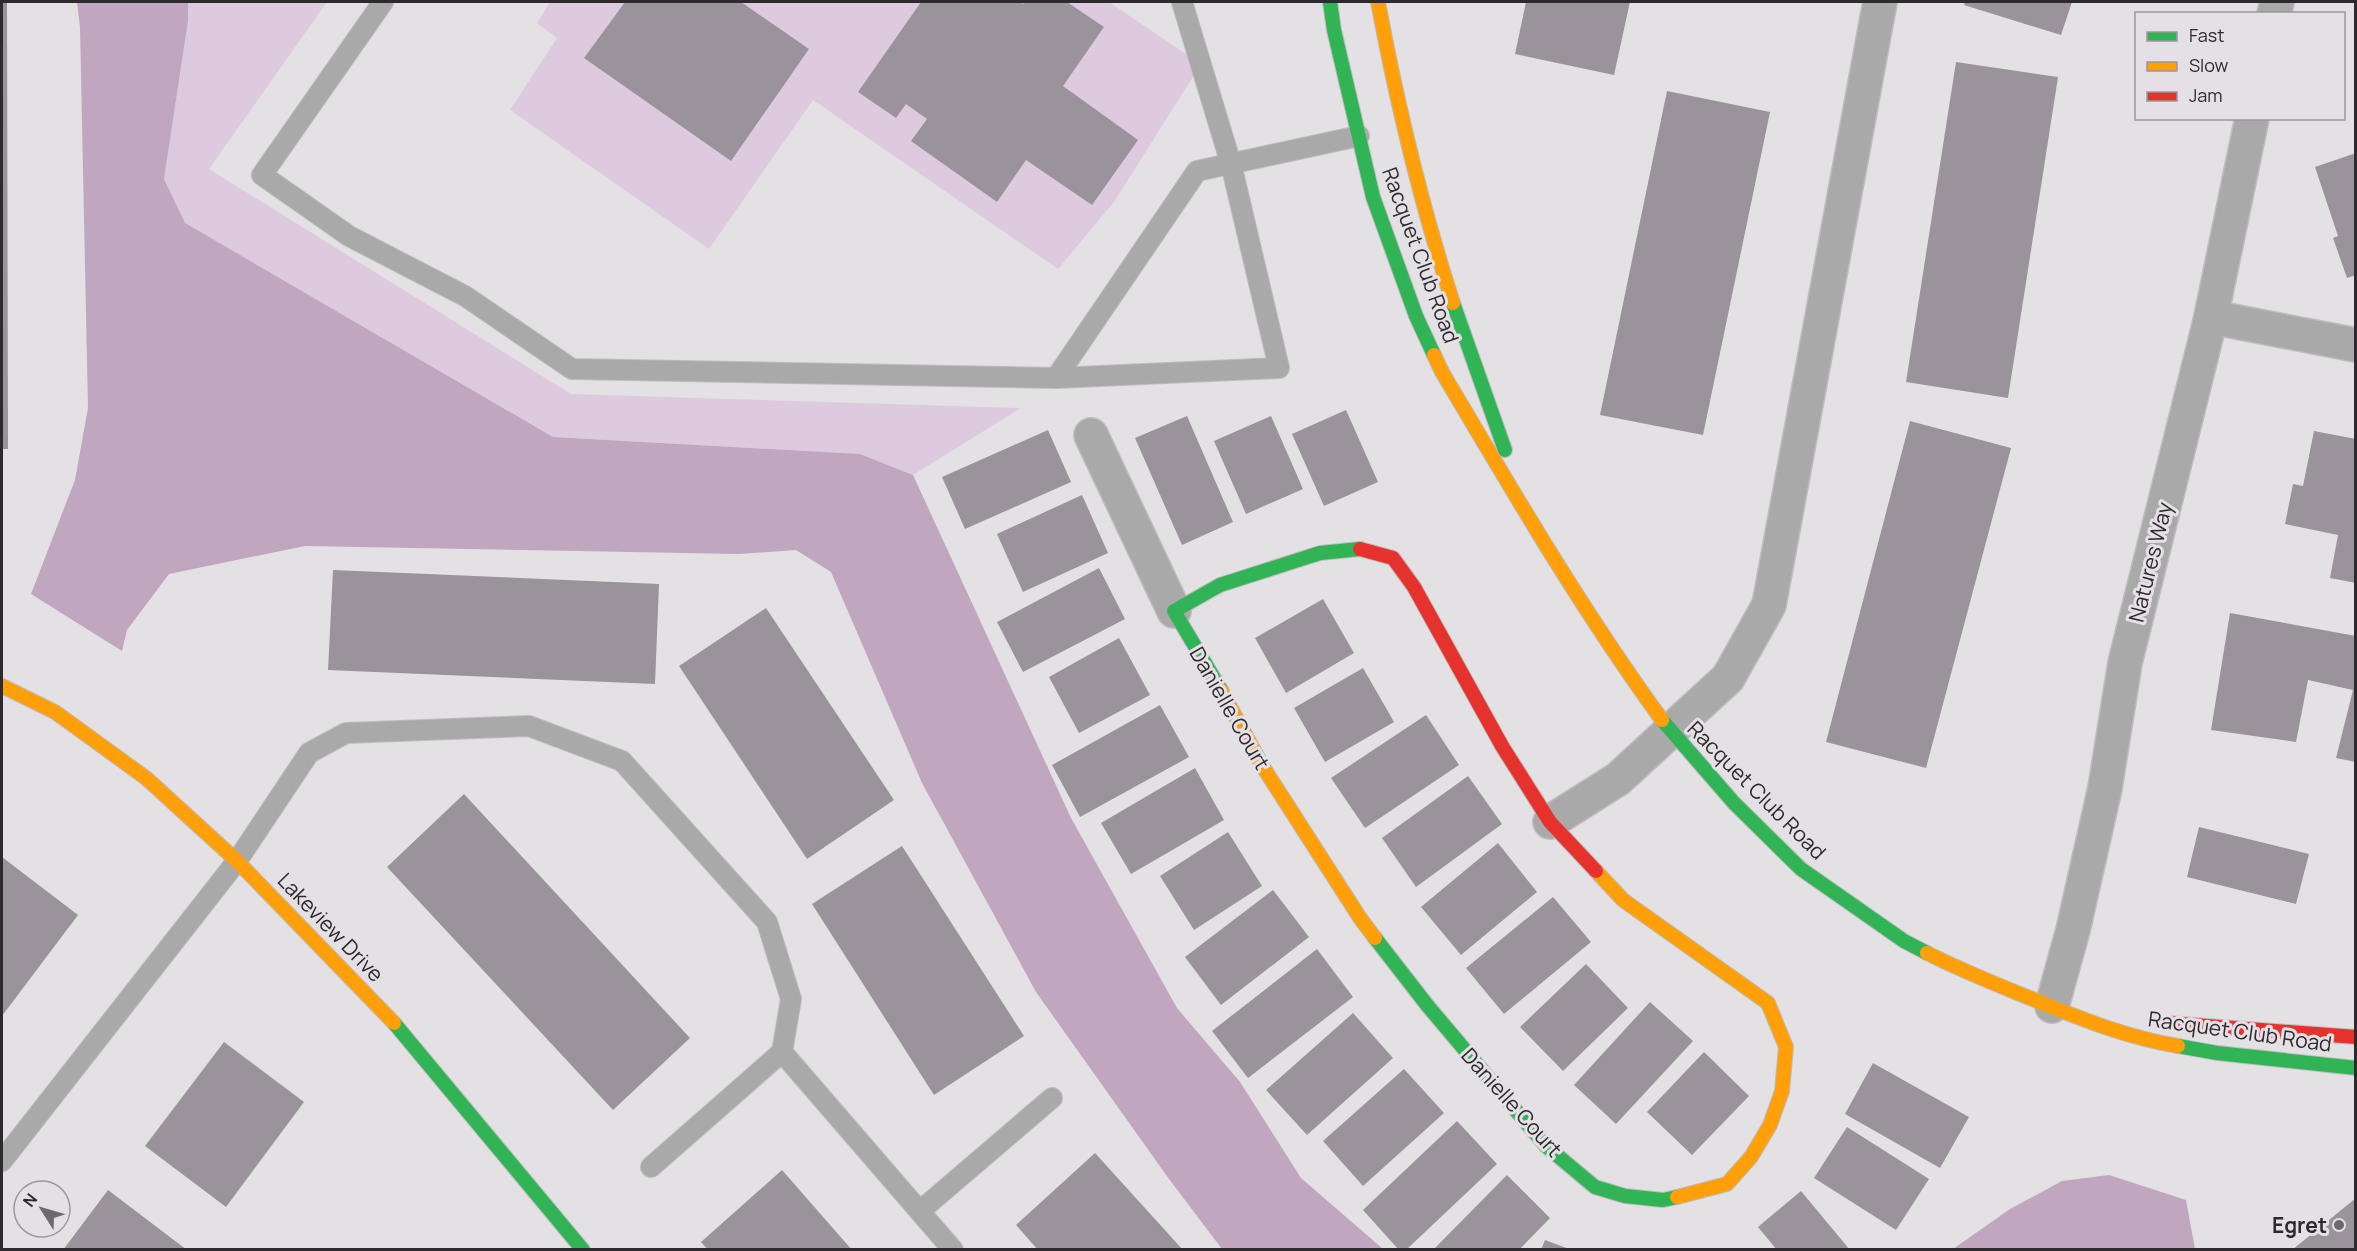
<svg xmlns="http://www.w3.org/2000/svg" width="2357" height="1251" font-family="Manrope,sans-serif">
  <rect width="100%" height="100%" fill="#e4e1e4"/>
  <g fill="#decade">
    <polygon points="188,2 327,2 209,169 571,394 1021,408 913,475 860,454 553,437 184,223 164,179 188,21"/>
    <polygon points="550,2 1109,2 1201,64 1114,202 1058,269 813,100 709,249 510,110 557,38 537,23"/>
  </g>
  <g fill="#c0a6bf">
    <polygon points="77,2 188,2 188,21 164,179 185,223 553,437 860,454 913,475 1071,818 1177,1008 1240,1082 1301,1178 1383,1249 1222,1249 1169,1179 1036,992 922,783 831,572 796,550 739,554 305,546 169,574 127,630 122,651 31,594 75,480 88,408 80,27"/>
    <polygon points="2109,1175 2186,1200 2195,1249 1953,1249 2010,1209 2062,1181"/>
  </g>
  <g fill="#9b939b">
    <polygon points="2,2 7,2 8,449 2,449"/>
    <polygon points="625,2 741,2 809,49 731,161 584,58"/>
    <polygon points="921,2 1019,2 1023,4 1024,2 1067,2 1104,27 1063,86 1138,140 1092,205 1026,160 997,202 911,141 927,119 906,104 896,118 858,92"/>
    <polygon points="1526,2 1630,2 1614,75 1515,54"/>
    <polygon points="1965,2 2072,2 2061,35 1964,5"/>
    <polygon points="1956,62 2058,77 2008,398 1906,382"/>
    <polygon points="1667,91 1770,112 1703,435 1600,415"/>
    <polygon points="2356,153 2356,275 2347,278 2333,238 2338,236 2315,167"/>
    <polygon points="1346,410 1378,482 1324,506 1292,434"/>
    <polygon points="1187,416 1233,522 1182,545 1135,438"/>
    <polygon points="1271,416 1303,489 1246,514 1214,441"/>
    <polygon points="1910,421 2011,448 1926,768 1826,742"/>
    <polygon points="1048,430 1071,482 965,529 942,477"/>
    <polygon points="2314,431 2356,439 2356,583 2330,578 2338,535 2285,524 2293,484 2303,486"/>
    <polygon points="1082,495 1108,553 1023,592 997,534"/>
    <polygon points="1099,568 1125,619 1023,672 997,622"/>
    <polygon points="333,570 659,584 655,684 328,670"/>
    <polygon points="1323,599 1354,653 1286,693 1255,638"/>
    <polygon points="766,608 894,800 807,859 679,666"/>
    <polygon points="2230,613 2356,636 2356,762 2336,758 2353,690 2308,680 2296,742 2211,730"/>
    <polygon points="1119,638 1150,695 1079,733 1049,677"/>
    <polygon points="1363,668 1394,722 1325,762 1294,708"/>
    <polygon points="1160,705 1189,757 1080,817 1052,765"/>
    <polygon points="1426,715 1459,765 1365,828 1331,778"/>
    <polygon points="1195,768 1224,820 1131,874 1101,823"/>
    <polygon points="1468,776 1502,824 1416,887 1382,838"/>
    <polygon points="464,794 690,1038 613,1110 387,867"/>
    <polygon points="2199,827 2309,854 2296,904 2187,877"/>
    <polygon points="1228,832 1262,886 1194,930 1160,876"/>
    <polygon points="1498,843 1537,892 1461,955 1421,907"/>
    <polygon points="902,846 1024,1036 934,1095 812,904"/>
    <polygon points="2,857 78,915 2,1016"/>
    <polygon points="1273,890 1309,937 1221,1005 1185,957"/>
    <polygon points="1553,897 1591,942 1504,1014 1466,968"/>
    <polygon points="1317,949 1353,997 1248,1078 1212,1031"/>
    <polygon points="1586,964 1628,1008 1563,1071 1520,1027"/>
    <polygon points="1650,1002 1693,1041 1616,1124 1574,1085"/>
    <polygon points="1353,1013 1393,1058 1307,1135 1266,1090"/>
    <polygon points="224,1042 304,1102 226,1207 145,1146"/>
    <polygon points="1704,1052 1749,1096 1692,1155 1647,1112"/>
    <polygon points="1873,1063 1969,1117 1940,1168 1845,1114"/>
    <polygon points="1404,1069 1444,1113 1363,1186 1323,1141"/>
    <polygon points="1457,1121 1497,1164 1406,1250 1399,1250 1363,1210"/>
    <polygon points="1847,1127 1929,1179 1896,1230 1814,1178"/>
    <polygon points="1095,1153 1183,1250 1038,1250 1016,1225"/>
    <polygon points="782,1170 852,1250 708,1250 701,1242"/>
    <polygon points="1507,1175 1550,1218 1519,1250 1433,1250"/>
    <polygon points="108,1190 187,1250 63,1250"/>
    <polygon points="1801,1191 1850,1250 1777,1250 1758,1227"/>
    <polygon points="2356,1198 2356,1250 2292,1250"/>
    <polygon points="1545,1240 1569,1249 1569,1250 1541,1250"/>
  </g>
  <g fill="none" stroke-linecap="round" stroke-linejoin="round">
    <g stroke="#bebdbe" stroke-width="22">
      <g id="lane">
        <polyline points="383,2 262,175 349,236 465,296 572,369 1056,378 1197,171 1359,136"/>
        <polyline points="1056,378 1279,368 1231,164 1182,2"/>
        <polyline points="2,1161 237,861 309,753 346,733 529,726 622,761 767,922 791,999 782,1052 953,1250"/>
        <polyline points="651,1167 782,1052"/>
        <polyline points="920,1211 1052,1098"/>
      </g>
    </g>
    <g stroke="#bebdbe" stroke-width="36">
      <g id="street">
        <polyline points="2274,14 2277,2"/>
        <polyline points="2211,317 2356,345"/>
        <polyline points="1091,435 1174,611"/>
        <polyline points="1550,822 1618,779 1728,678 1769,605 1880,2"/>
        <polyline points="2052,1006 2073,930 2105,788 2125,663 2211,317 2252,118"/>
      </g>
    </g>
    <g stroke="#bebdbe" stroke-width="16">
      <g id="fast">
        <polyline points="1330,2 1334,30 1373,197 1416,316 1434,355"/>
        <polyline points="1453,303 1505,450"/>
        <polyline points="1221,690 1174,611 1220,585 1320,553 1360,549"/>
        <polyline points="1662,720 1734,803 1801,869 1904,941 1927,953"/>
        <polyline points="1375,938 1427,1005 1546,1146 1595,1187 1625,1196 1663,1200 1677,1197"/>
        <polyline points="394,1023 583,1250"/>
        <polyline points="2178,1046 2217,1053 2356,1068"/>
      </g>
    </g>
    <g stroke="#bebdbe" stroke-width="16">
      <g id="slow">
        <path d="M1378,2C1397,104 1421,204 1453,303"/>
        <path d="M1434,355L1442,372C1512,490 1581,609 1662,720"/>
        <polyline points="2,686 55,712 146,778 237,861 394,1023"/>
        <polyline points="1221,690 1263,767 1360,918 1375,938"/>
        <polyline points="1596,871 1623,900 1768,1003 1786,1047 1782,1091 1770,1125 1751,1157 1727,1184 1677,1197"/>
        <path d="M1927,953C1964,972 2003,987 2042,1003C2086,1021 2130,1038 2178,1046"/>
      </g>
    </g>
    <g stroke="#bebdbe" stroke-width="16">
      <g id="jam">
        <polyline points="1360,549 1393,558 1414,587 1502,746 1550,822 1596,871"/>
        <polyline points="2167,1023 2356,1037"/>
      </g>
    </g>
    <use href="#lane" stroke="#a8a9a8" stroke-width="20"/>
    <use href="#street" stroke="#a8a9a8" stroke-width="33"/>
    <use href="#fast" stroke="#30b455" stroke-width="14"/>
    <use href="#slow" stroke="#ff9f0a" stroke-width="14"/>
    <use href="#jam" stroke="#e5322d" stroke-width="14"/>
  </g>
  <circle fill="#6c6a6c" stroke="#e5e0e5" stroke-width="2" cx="2339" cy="1225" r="6"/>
  <g text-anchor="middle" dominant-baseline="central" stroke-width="6" stroke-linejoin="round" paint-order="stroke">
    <g font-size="21" fill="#2c2a2c" stroke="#e5e0e5">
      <text transform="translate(1421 255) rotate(70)">Racquet Club Road</text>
      <text transform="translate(2150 562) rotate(-76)">Natures Way</text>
      <text transform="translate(1230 708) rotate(60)">Danielle Court</text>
      <text transform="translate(1757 790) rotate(45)">Racquet Club Road</text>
      <text transform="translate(331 927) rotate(46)">Lakeview Drive</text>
      <text transform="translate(2240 1031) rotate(8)">Racquet Club Road</text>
      <text transform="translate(1512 1102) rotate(48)">Danielle Court</text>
    </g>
    <g font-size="21" font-weight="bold" fill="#2c2a2c" stroke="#e5e0e5" text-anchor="end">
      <text x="2327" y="1225">Egret</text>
    </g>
  </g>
  <rect width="2357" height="1251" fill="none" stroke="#2c2a2c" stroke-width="6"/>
  <rect x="2135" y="12" width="210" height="108" fill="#e5e0e5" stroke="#9b979b" stroke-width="1.5"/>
  <rect x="2147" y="32" width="30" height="9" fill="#30b455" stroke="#9b979b" stroke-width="1.5"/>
  <text x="2189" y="42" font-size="18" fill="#2c2a2c">Fast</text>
  <rect x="2147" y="62" width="30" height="9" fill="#ff9f0a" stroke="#9b979b" stroke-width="1.5"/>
  <text x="2189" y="72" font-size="18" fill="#2c2a2c">Slow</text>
  <rect x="2147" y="92" width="30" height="9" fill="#e5322d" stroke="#9b979b" stroke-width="1.5"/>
  <text x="2189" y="102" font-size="18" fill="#2c2a2c">Jam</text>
  <g transform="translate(42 1209) rotate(307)"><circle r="28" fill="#e5e0e5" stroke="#9b979b" stroke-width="1.5"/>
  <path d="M0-4.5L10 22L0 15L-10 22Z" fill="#6c6a6c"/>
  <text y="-9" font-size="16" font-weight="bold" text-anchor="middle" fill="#2c2a2c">N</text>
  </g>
</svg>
